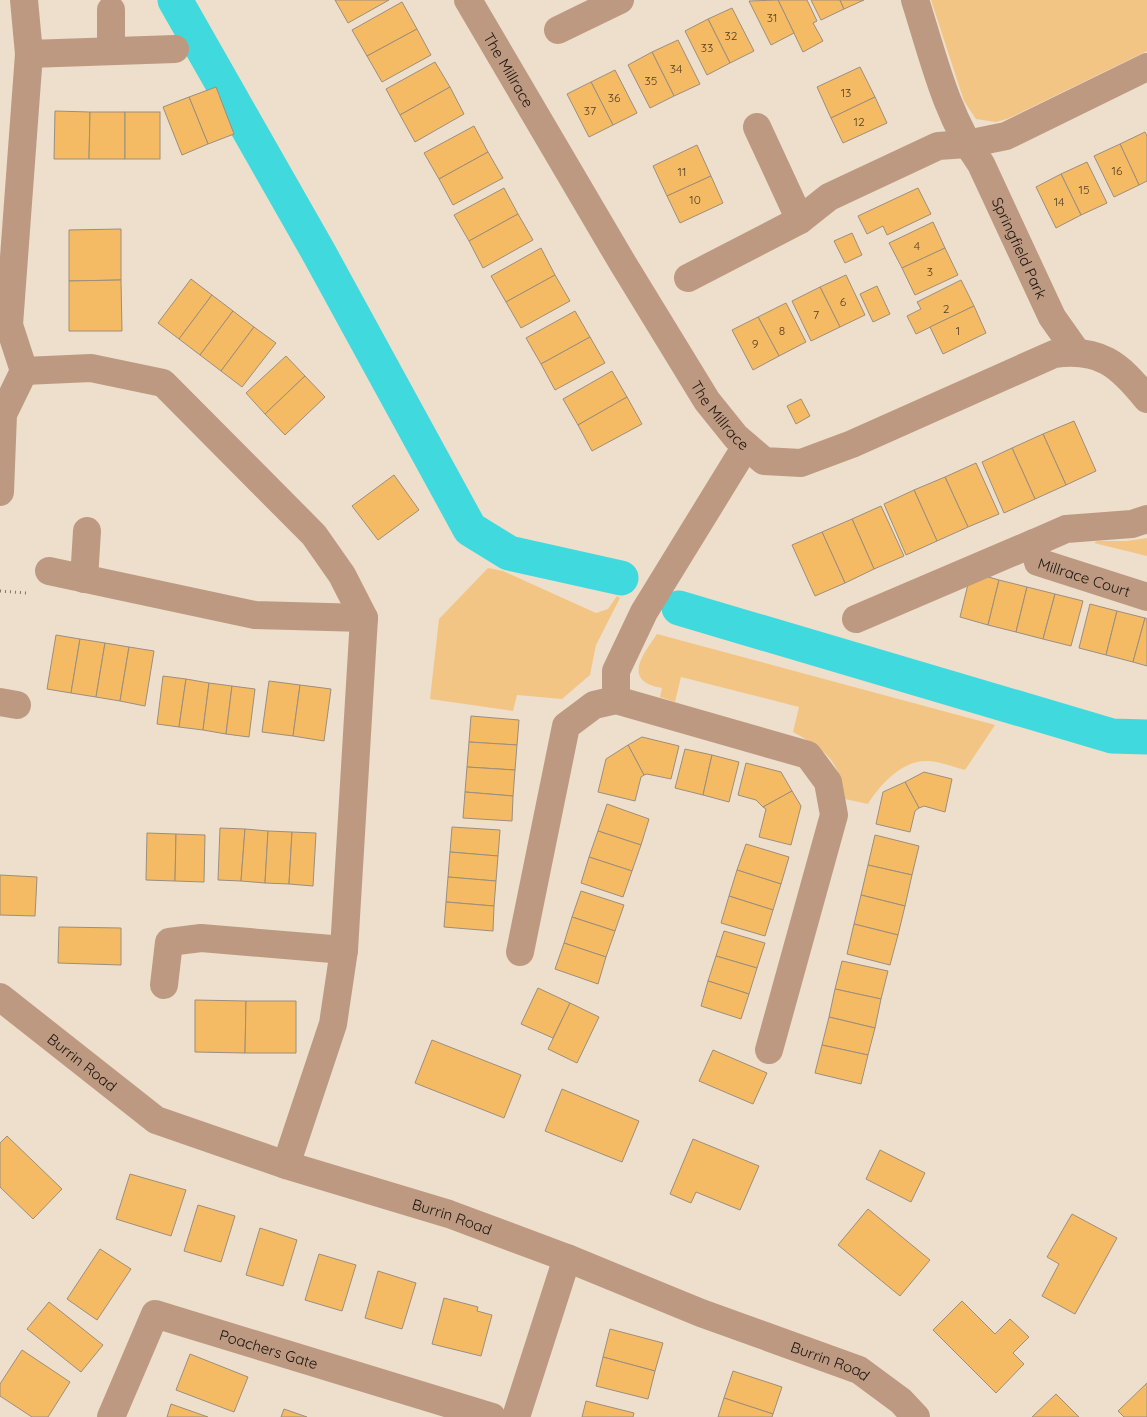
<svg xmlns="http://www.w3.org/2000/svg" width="1147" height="1417" font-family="Quicksand,sans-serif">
  <rect width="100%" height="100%" fill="#eddfcb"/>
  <g fill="#f2c585">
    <polygon points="931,0 1147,0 1147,51 1007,119 996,122 976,119 964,101"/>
    <polygon points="1147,538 1147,556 1094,543 1097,541 1127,541"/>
    <polygon points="488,568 503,571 596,613 608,609 617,596 620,598 596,645 590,675 562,699 517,695 513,711 430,699 439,619"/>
    <path d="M657,634L995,725L965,770C953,767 939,761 926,761C901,761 880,785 868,804L845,799C839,760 826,750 793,732L799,707L681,677L675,702L660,697L662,688C622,681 642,656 657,634Z"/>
  </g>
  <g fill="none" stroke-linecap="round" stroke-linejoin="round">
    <g stroke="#40d9dd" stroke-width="35">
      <polyline points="175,0 319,253 470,529 509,553 621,578"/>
      <polyline points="679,608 1112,736 1147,737"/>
    </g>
  </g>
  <g fill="#f5bb64" stroke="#9c8e7c">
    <polygon points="335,0 389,0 348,23"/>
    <polygon points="778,0 807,0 817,21 813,23 823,41 803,52"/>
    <polygon points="778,0 794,33 771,45 749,1"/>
    <polygon points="811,0 840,0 844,9 821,20"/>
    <polygon points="840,0 864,0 844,9"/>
    <polygon points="402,2 417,29 367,56 352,30"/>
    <polygon points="732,8 754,51 730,63 708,19"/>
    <polygon points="708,19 730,63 707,75 685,31"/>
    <polygon points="417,29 431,55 382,82 367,56"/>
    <polygon points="678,40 700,84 674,96 652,52"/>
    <polygon points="652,52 674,96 650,108 628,65"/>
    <polygon points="435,62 450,87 400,115 386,89"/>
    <polygon points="860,67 875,97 831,118 817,87"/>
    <polygon points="615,70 637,113 613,125 591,82"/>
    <polygon points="591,82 613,125 589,137 567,94"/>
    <polygon points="216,87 234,134 208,144 189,97"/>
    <polygon points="450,87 464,114 415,142 400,115"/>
    <polygon points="189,97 208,144 182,155 163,107"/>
    <polygon points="875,97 887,123 843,143 831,118"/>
    <polygon points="55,111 90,112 89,159 54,159"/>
    <polygon points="90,112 125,112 125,159 89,159"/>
    <rect x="125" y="112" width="35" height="47"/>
    <polygon points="474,126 488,152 439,179 424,153"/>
    <polygon points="1145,132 1147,136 1147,181 1139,185 1120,144"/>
    <polygon points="1120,144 1139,185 1114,197 1094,156"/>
    <polygon points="697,145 711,176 667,196 653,166"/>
    <polygon points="488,152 503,178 453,205 439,179"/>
    <polygon points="1087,162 1107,203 1081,215 1061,174"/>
    <polygon points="1061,174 1081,215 1056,228 1036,187"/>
    <polygon points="711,176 723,203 680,223 667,196"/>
    <polygon points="504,188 518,214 469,241 454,215"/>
    <polygon points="918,188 931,214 887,235 883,226 867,234 858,216"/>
    <polygon points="518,214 533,240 483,268 469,241"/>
    <polygon points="933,222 945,248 902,268 889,243"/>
    <polygon points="121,229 121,280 69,281 69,230"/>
    <polygon points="852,233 862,255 845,263 834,241"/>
    <polygon points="541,248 555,275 506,302 491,276"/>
    <polygon points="945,248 958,275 915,295 902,268"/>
    <polygon points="555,275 570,301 521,328 506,302"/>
    <polygon points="846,275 865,315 840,327 820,287"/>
    <polygon points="191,279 212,295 179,339 158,323"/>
    <polygon points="121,280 122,331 69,331 69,281"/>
    <polygon points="961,280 974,306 916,334 907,316 921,309 917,302"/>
    <polygon points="877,286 890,314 873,322 860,294"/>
    <polygon points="820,287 840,327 811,341 792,301"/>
    <polygon points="212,295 233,311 200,355 179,339"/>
    <polygon points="786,303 806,342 779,356 758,317"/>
    <polygon points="974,306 986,333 943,354 930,327"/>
    <polygon points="233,311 254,327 221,371 200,355"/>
    <polygon points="575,311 590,337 541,364 526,338"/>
    <polygon points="758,317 779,356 753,370 732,330"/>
    <polygon points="254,327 276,343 242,387 221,371"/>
    <polygon points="590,337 605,363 555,390 541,364"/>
    <polygon points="286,356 305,376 265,414 246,393"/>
    <polygon points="612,371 627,397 578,425 563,399"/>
    <polygon points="305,376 325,397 285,435 265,414"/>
    <polygon points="627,397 642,424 592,451 578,425"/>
    <polygon points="801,399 810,416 796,424 787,406"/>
    <polygon points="1074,421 1096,471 1066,485 1043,434"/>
    <polygon points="1043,434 1066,485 1035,499 1012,448"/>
    <polygon points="1012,448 1035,499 1004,513 982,462"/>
    <polygon points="976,463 999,514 968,527 945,477"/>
    <polygon points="394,475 419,510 378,540 352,506"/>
    <polygon points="945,477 968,527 937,541 914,490"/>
    <polygon points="914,490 937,541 906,555 884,504"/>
    <polygon points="881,506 904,556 874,569 852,519"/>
    <polygon points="852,519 874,569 845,583 822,532"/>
    <polygon points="822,532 845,583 815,596 792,545"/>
    <polygon points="971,572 999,580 988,625 960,617"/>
    <polygon points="999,580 1027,587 1016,632 988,625"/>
    <polygon points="1027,587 1055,594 1043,639 1016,632"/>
    <polygon points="1055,594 1083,601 1071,646 1043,639"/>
    <polygon points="1090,604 1117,611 1106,655 1079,648"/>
    <polygon points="1117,611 1145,618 1133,662 1106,655"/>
    <polygon points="1145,618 1147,619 1147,666 1133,662"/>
    <polygon points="56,635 80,639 71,693 47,689"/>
    <polygon points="80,639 105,643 96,697 71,693"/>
    <polygon points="105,643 129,647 120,701 96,697"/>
    <polygon points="129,647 154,651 145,706 120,701"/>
    <polygon points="163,676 186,679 179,727 157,724"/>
    <polygon points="186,679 209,683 203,730 179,727"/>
    <polygon points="269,681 300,685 293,736 262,732"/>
    <polygon points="209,683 232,686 226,734 203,730"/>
    <polygon points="300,685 331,689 324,741 293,736"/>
    <polygon points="232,686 255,689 249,737 226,734"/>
    <polygon points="471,716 519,720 517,745 469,742"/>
    <polygon points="642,737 679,746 671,779 647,774 644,775 628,745"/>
    <polygon points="469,742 517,745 515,770 467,767"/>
    <polygon points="628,745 644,775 641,777 635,801 598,792 606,759"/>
    <polygon points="685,749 712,755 703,795 675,788"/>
    <polygon points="712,755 739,762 729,802 703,795"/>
    <polygon points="746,763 781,772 792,791 763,807 756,800 738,795"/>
    <polygon points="467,767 515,770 513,796 465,792"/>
    <polygon points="924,772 952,779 945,812 924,806 919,808 905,782"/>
    <polygon points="905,782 919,808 915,811 910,832 876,824 883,792"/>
    <polygon points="792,791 801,806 791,845 759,837 766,809 763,807"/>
    <polygon points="465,792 513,796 512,821 463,818"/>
    <polygon points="607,804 649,819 641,845 598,831"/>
    <polygon points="452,827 500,830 498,856 450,852"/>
    <polygon points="220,828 245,829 241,881 218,880"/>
    <polygon points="245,829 268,831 265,883 241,881"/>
    <polygon points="268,831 292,832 289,884 265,883"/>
    <polygon points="598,831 641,845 632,871 589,857"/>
    <polygon points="292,832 316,833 313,886 289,884"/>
    <polygon points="147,833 176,834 175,881 146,880"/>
    <polygon points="176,834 205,835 204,882 175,881"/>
    <polygon points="875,835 919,846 912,875 868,865"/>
    <polygon points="746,844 789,857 781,884 737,870"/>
    <polygon points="450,852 498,856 496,881 448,877"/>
    <polygon points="589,857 632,871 623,897 581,883"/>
    <polygon points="868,865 912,875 905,906 861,895"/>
    <polygon points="737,870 781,884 773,910 729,896"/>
    <polygon points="0,875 37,877 35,916 0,915"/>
    <polygon points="448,877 496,881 494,906 446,902"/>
    <polygon points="581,891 624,905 615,931 572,917"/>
    <polygon points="861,895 905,906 898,935 854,924"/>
    <polygon points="729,896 773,910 765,936 721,923"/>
    <polygon points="446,902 494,906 493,931 444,927"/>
    <polygon points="572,917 615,931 606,957 564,943"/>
    <polygon points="854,924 898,935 890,965 847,954"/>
    <polygon points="59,927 121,928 121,965 58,963"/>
    <polygon points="724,931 765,943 757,968 716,956"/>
    <polygon points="564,943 606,957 598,984 555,969"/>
    <polygon points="716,956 757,968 749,994 708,981"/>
    <polygon points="842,961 888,971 881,999 835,989"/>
    <polygon points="708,981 749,994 741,1019 701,1006"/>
    <polygon points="538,988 570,1003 553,1038 521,1024"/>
    <polygon points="835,989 881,999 875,1028 829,1017"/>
    <polygon points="195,1000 246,1001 245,1053 195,1052"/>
    <polygon points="246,1001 296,1001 296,1053 245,1053"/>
    <polygon points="570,1003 599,1017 577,1063 548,1049"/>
    <polygon points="829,1017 875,1028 868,1055 822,1045"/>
    <polygon points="432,1040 521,1075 504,1118 415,1083"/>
    <polygon points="822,1045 868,1055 861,1084 815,1073"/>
    <polygon points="713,1050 767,1073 753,1104 699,1081"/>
    <polygon points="562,1089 639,1121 622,1162 545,1131"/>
    <polygon points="7,1136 62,1189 33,1219 0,1187 0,1143"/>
    <polygon points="693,1139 759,1166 740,1210 696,1192 691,1203 670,1194"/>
    <polygon points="880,1150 925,1173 911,1202 866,1179"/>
    <polygon points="130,1174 186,1190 171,1236 116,1219"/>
    <polygon points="198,1205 235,1216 221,1262 184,1251"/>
    <polygon points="868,1209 930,1260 900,1296 838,1245"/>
    <polygon points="1072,1214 1117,1238 1075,1314 1042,1296 1059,1264 1047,1257"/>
    <polygon points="260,1228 297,1240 283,1286 246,1275"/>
    <polygon points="100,1249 131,1269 97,1320 67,1299"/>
    <polygon points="319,1254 356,1265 342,1311 305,1300"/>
    <polygon points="378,1271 416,1283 402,1329 365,1318"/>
    <polygon points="444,1298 478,1307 477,1311 492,1315 481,1356 432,1344"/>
    <polygon points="962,1301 995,1334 1010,1319 1029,1337 1013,1353 1024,1364 996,1393 933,1330"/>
    <polygon points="49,1302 103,1345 81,1372 27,1329"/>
    <polygon points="610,1329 663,1343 655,1371 603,1357"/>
    <polygon points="22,1350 70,1382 48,1417 32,1417 0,1396 0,1384"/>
    <polygon points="190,1354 248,1377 234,1412 176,1390"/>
    <polygon points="603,1357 655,1371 648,1399 596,1386"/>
    <polygon points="733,1371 782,1387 773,1414 724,1398"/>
    <polygon points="1147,1383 1147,1417 1124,1417 1118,1411"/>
    <polygon points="1056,1394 1079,1417 1032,1417"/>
    <polygon points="724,1398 773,1414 772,1417 718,1417"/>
    <polygon points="586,1401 634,1413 633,1417 582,1417"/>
    <polygon points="171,1404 208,1417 167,1417"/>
    <polygon points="284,1409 307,1417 281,1417"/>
  </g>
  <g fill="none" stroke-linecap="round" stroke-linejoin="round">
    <polyline stroke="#7f7669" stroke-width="3" stroke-dasharray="1 4" stroke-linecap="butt" points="0,591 26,593"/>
    <g stroke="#be9981" stroke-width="28">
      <polyline points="24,0 29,54 175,49"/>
      <path id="s1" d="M468,0L622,262L707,401L736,437L764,461L801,463L852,444L1054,354C1100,348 1119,364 1147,399"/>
      <path id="s2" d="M915,0C933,56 946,116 981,164L1052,317L1076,351"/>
      <polyline points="111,10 111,51"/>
      <polyline points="558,30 620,0"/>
      <polyline points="757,127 800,220"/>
      <polyline points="688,278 800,220 829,197 938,146 967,144 1006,136 1147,67"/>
      <polyline points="24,371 91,368 163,383 314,535 342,575 364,618 344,950 333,1024 286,1165"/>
      <polyline points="0,492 3,414 24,371 9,325 29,54"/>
      <path id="s3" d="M1147,519L1132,524L1066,529L1034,543L1038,562L1147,597"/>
      <polyline points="49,571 255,615 364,618"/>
      <polyline points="84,579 87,531"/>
      <polyline points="856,619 1034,543"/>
      <polyline points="616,700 616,671 644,612 746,446"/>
      <polyline points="0,702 17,705"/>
      <polyline points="520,952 566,726 594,705 616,700 808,755 828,782 834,815 769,1050"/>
      <polyline points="164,985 169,942 201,938 344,950"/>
      <path id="s4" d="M0,997L156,1120L286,1165L449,1214L567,1258L701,1313L859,1370L901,1401L916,1417"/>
      <path id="s5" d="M111,1417L155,1314L492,1417"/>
      <polyline points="516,1417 567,1258"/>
    </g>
  </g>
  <g text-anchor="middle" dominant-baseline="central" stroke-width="4" stroke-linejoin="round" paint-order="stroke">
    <g font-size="12" fill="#503e23">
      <text x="772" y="17">31</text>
      <text x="731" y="35">32</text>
      <text x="707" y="47">33</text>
      <text x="676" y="68">34</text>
      <text x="651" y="80">35</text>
      <text x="846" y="92">13</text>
      <text x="614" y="97">36</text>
      <text x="590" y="110">37</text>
      <text x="859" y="121">12</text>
      <text x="1117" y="170">16</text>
      <text x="682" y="171">11</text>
      <text x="1084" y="189">15</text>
      <text x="695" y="199">10</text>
      <text x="1059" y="201">14</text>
      <text x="917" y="245">4</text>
      <text x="930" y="271">3</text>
      <text x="843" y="301">6</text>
      <text x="946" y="308">2</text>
      <text x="816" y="314">7</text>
      <text x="782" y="330">8</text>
      <text x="958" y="330">1</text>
      <text x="755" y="343">9</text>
    </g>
    <g font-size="15" fill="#19140d" stroke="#fff">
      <text stroke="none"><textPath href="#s1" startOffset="81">The Millrace</textPath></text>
      <text stroke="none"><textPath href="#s2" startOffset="270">Springfield Park</textPath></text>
      <text stroke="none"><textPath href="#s1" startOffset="486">The Millrace</textPath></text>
      <text stroke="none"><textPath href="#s3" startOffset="185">Millrace Court</textPath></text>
      <text stroke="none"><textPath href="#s4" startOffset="105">Burrin Road</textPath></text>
      <text stroke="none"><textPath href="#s4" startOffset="510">Burrin Road</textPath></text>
      <text stroke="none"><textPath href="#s5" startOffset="231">Poachers Gate</textPath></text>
      <text stroke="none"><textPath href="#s4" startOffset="915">Burrin Road</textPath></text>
    </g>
  </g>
</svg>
